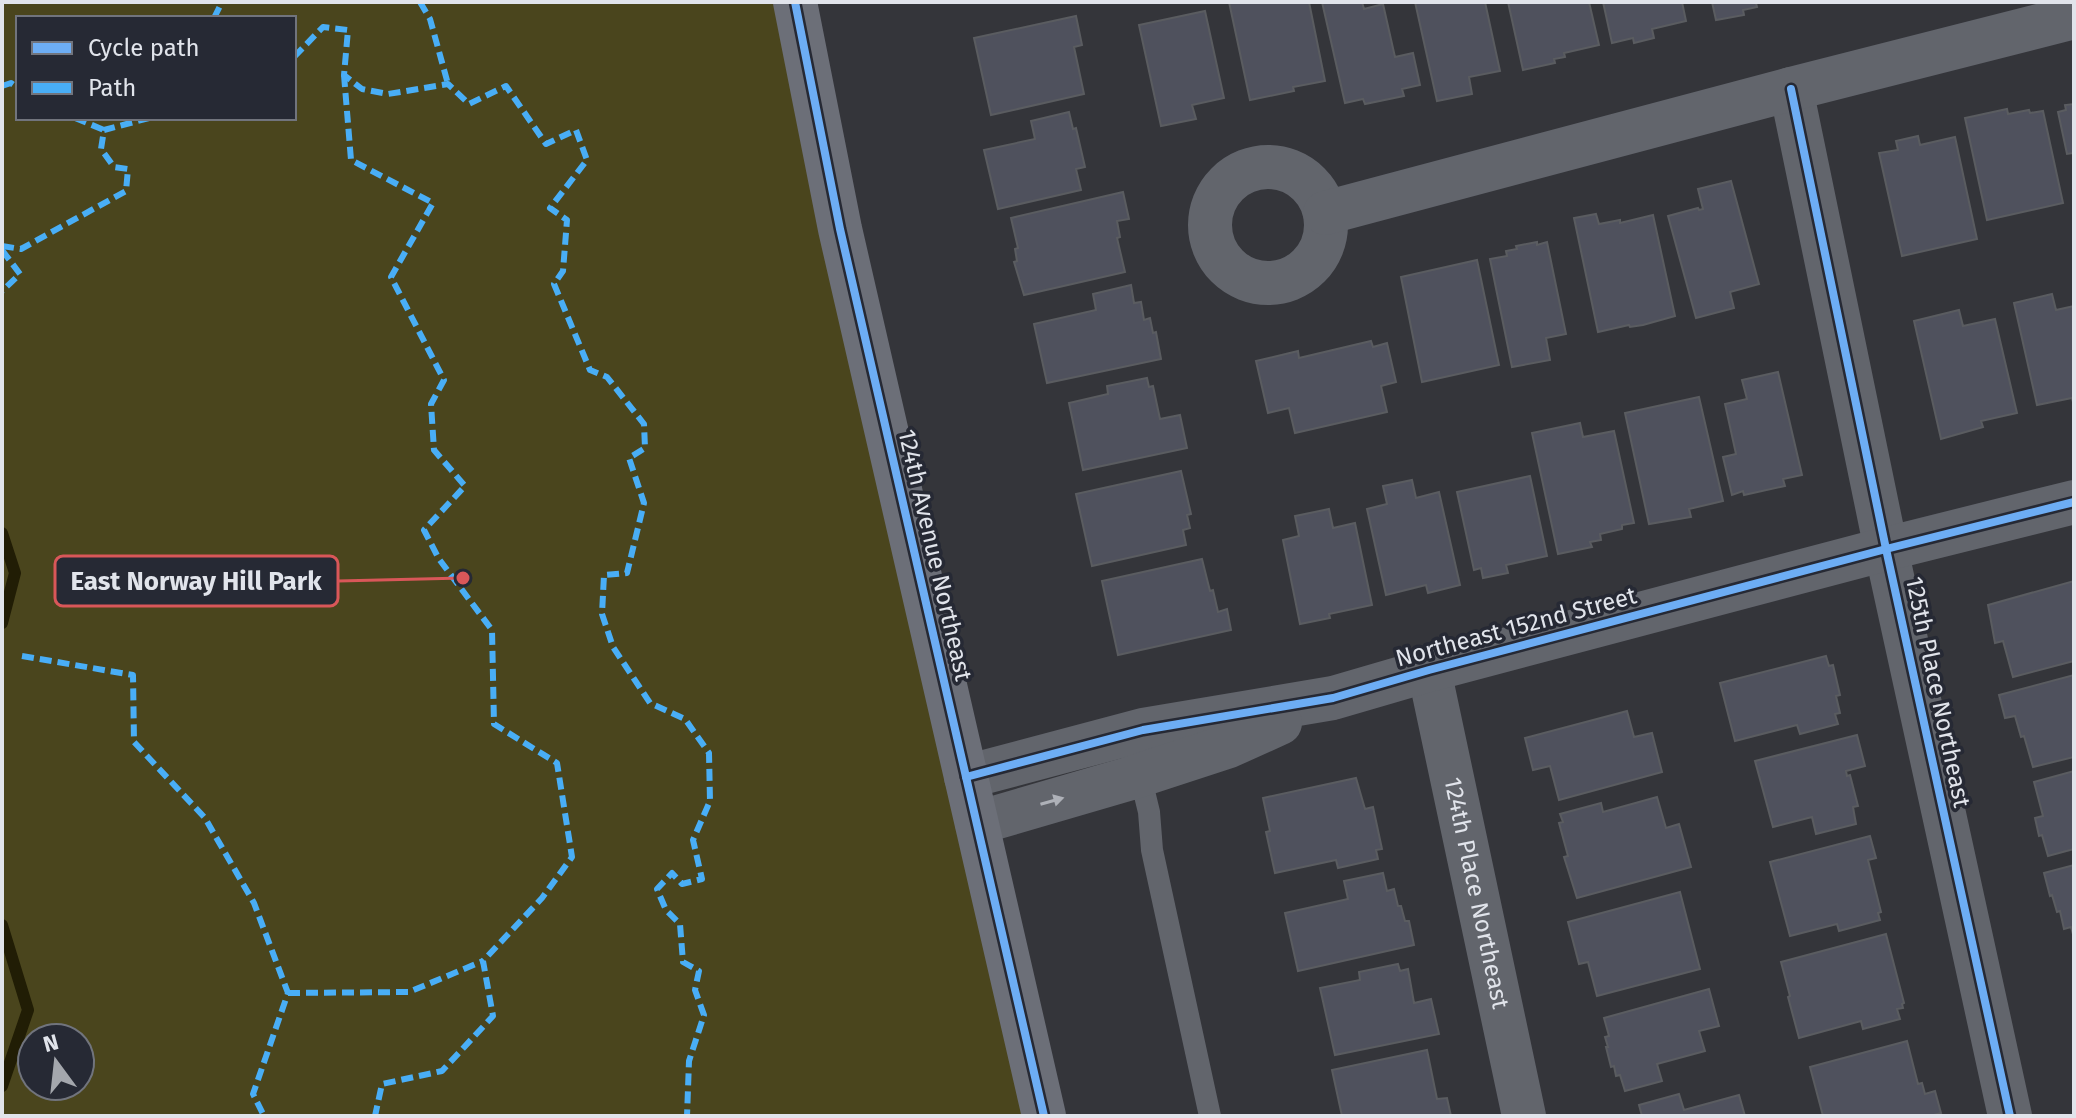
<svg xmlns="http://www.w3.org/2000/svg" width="2076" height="1118" font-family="'Fira Sans',sans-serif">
  <rect width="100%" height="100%" fill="#34353a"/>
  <path fill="#4a451d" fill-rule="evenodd" d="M2,2H796L1042,1116H2ZM18,18H294V118H18ZM32,1038H80V1086H32Z"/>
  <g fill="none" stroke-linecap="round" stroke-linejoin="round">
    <g stroke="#211d05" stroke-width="12">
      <polyline points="2,533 15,573 2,623"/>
      <polyline points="2,925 28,1010 2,1086"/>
    </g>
  </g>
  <g fill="#4f515d" stroke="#5a5c60" stroke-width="2">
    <polygon points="1229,2 1309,2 1325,81 1293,87 1294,91 1250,100"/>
    <polygon points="1322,2 1362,2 1364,9 1383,4 1395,57 1413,53 1420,85 1402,89 1404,96 1365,104 1363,99 1345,103"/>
    <polygon points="1415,2 1485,2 1500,71 1469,77 1472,94 1437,101"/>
    <polygon points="1508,2 1589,2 1599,45 1564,53 1565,57 1554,59 1555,63 1523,70"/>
    <polygon points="1603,2 1682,2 1686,21 1652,29 1654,38 1634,43 1633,38 1612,43"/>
    <polygon points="1712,2 1759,2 1756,3 1757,7 1743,10 1744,15 1716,20"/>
    <polygon points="1205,11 1224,98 1192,105 1196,119 1161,126 1139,25"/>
    <polygon points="1076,16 1082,45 1074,47 1084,94 991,115 974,38"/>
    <polygon points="2074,104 2074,153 2067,154 2058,112 2066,110 2065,105"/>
    <polygon points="2007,109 2008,114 2029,110 2030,113 2043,111 2063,203 1987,220 1965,118"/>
    <polygon points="1069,112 1073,129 1076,128 1085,167 1076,169 1081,190 998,209 984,150 1035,139 1031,121"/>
    <polygon points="1918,136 1920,145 1955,137 1977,239 1902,256 1879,153 1898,150 1896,141"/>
    <polygon points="1731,181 1759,284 1730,292 1734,308 1696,318 1668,216 1698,208 1699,210 1703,209 1698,189"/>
    <polygon points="1123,192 1129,219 1117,221 1120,237 1117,238 1125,272 1024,295 1014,262 1017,261 1015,249 1018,248 1011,218"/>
    <polygon points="1596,214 1599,224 1620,220 1620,223 1653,215 1675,316 1643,325 1630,327 1629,325 1598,332 1574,218"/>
    <polygon points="1537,242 1537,245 1547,242 1566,334 1546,338 1550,360 1512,367 1490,259 1507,256 1506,251 1517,249 1516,246"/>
    <polygon points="1477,260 1499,365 1422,382 1401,277"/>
    <polygon points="1131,285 1134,303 1141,302 1144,320 1150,318 1153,333 1156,332 1161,359 1047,383 1034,324 1096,310 1093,294"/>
    <polygon points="2052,294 2056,310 2074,306 2074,406 2072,398 2037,405 2014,303"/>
    <polygon points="1959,310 1963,326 1995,319 2017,413 1981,421 1983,427 1941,439 1914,321"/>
    <polygon points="1371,341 1373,347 1387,343 1396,382 1381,386 1387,412 1295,433 1289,408 1268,413 1256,361 1298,351 1299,358"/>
    <polygon points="1778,372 1802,475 1783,479 1785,486 1744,495 1743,491 1732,495 1723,457 1736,454 1725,404 1747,399 1742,380"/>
    <polygon points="1147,378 1149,387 1153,386 1160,419 1180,415 1187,448 1083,470 1069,403 1108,394 1107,386"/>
    <polygon points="1699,397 1723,501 1689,509 1691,517 1649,524 1625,413"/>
    <polygon points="1580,423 1583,437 1614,431 1634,523 1622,525 1622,529 1600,534 1601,540 1590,542 1592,547 1558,554 1532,433"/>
    <polygon points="1181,471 1191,514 1187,515 1190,528 1183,530 1186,545 1092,566 1076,494"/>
    <polygon points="1530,476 1547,556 1506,565 1508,573 1483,578 1481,568 1474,570 1457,492"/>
    <polygon points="1412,480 1416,498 1439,492 1460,585 1428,593 1426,585 1386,595 1367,509 1387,504 1383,486"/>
    <polygon points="1329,509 1333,528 1355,523 1372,605 1329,614 1330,618 1300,624 1283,540 1299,536 1295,516"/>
    <polygon points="1202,559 1210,591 1213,590 1218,612 1227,609 1231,630 1118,655 1102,581"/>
    <polygon points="2074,581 2074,661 2013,677 2003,641 1995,643 1988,605"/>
    <polygon points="1826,656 1829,666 1833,665 1840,695 1836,696 1840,713 1835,714 1838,724 1800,734 1797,725 1735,741 1720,683"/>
    <polygon points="2074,675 2074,757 2033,767 2024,736 2021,737 2015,716 2005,718 1999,695"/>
    <polygon points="1627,711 1634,737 1652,733 1662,772 1559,800 1550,766 1533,770 1525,738"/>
    <polygon points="1857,735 1865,766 1846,771 1847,776 1850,775 1858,806 1853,807 1856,824 1816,834 1812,817 1773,827 1755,761"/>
    <polygon points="2074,771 2074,849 2048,856 2042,835 2039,836 2035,818 2043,816 2034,782"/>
    <polygon points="1356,778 1365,809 1373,807 1382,849 1376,850 1378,859 1338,868 1336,860 1275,873 1266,832 1270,831 1263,798"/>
    <polygon points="1657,797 1666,828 1679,824 1691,867 1577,898 1564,857 1568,856 1559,823 1563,822 1560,814 1601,803 1603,812"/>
    <polygon points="1870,836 1876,858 1868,860 1881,912 1878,913 1880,920 1839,931 1837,924 1790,936 1770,862"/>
    <polygon points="2074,865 2074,938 2071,927 2064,929 2060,911 2057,912 2052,895 2050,896 2044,873"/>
    <polygon points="1383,873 1387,891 1394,889 1398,906 1401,906 1405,921 1409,921 1414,945 1298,971 1285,913 1348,899 1344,881"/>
    <polygon points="1680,892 1700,969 1597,996 1588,962 1579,964 1568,922"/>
    <polygon points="1886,934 1904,1003 1902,1004 1903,1008 1897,1009 1900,1019 1863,1029 1861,1021 1799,1038 1788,997 1790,996 1781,962"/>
    <polygon points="1398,964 1400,971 1408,969 1414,1003 1431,999 1439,1034 1335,1055 1320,988 1360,980 1359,972"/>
    <polygon points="1709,989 1719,1026 1699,1031 1705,1051 1657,1064 1662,1081 1625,1091 1620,1075 1616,1076 1614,1066 1611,1067 1606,1047 1608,1047 1605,1037 1609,1036 1604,1018"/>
    <polygon points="1907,1041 1918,1084 1922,1083 1925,1094 1935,1091 1941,1113 1930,1116 1823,1116 1810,1067"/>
    <polygon points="1427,1050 1437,1099 1447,1098 1451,1116 1342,1116 1332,1070"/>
    <polygon points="1679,1094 1684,1110 1739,1095 1745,1116 1642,1116 1639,1105"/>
  </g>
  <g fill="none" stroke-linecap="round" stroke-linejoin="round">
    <polyline stroke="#62656c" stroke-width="22" points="1140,775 1149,812 1152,850 1210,1116"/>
    <g stroke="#62656c" stroke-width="44">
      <polyline points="1791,89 1886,549 2010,1116"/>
      <circle cx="1268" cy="225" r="58"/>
      <polyline points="1325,213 1791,89 2074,17"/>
      <path id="s1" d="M1429,670L1524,1116"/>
      <polyline points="966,777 1143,730 1333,698 1429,670 1886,549 2074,502"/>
      <polyline points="977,823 1128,779 1229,746 1280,723"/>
    </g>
    <polyline stroke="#6c6f78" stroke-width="44" points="795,2 840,229 1044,1116"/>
    <g stroke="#49aef6" stroke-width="6" stroke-dasharray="12 6" stroke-linecap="butt">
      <polyline points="420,2 430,19 448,84"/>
      <polyline points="214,18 222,2"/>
      <polyline points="294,57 323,27 348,30 344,75 362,89 388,94 448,84 469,104 506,86 546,144 576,130 587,160 550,208 567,220 563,271 554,284 590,370 607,377 644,424 645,448 629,458 644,503 627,573 604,575 602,614 613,647 650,703 685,719 709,753 710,801 693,840 702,879 682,884 672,873 657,889 666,910 680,924 683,962 699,971 695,990 704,1015 689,1061 687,1116"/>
      <polyline points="344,75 351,160 433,203 391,277 444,380 431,404 434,450 465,486 424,530 439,559 492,630 494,724 557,763 572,857 542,898 483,961 493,1016 442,1071 382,1084 375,1116"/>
      <polyline points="2,86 11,83 18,88"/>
      <polyline points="75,118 104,130"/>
      <polyline points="2,246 21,249 126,191 128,169 114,167 101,149 104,130 149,118"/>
      <polyline points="2,250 20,274 2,291"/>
      <polyline points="22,656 133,675 134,742 205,818 254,903 288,993 253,1094 264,1116"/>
      <polyline points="288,993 409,992 483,961"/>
    </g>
    <g stroke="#262934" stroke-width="13">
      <g id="cycleway">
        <polyline points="795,2 840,229 1044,1116"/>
        <polyline points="1791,89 1886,549 2010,1116"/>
        <polyline points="966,777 1143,730 1333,698 1429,670 1886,549 2074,502"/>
      </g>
    </g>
    <use href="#cycleway" stroke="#6dadf4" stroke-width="8"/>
  </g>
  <defs><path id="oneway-solid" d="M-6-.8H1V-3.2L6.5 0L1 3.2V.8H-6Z" transform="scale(2)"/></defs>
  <use fill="#aeb1b8" href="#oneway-solid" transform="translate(1052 801) rotate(-16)"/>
  <g text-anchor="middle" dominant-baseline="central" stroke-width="7" stroke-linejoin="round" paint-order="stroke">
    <g font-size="24" fill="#e1e4eb" stroke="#262934">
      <text transform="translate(935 555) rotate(77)">124th Avenue Northeast</text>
      <text transform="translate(1516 627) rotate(-15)">Northeast 152nd Street</text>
      <text transform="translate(1938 692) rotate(78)">125th Place Northeast</text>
      <text stroke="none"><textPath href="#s1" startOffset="228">124th Place Northeast</textPath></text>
    </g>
  </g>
  <path fill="none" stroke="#d95759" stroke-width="3" d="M463 578L338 581"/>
  <circle fill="#d95759" stroke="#262934" stroke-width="3" cx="463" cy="578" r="8"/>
  <rect fill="#262934" stroke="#d95759" stroke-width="3" x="55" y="556" width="283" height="50" rx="8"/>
  <g font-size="26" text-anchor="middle" font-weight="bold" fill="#e1e4eb">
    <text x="196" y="590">East Norway Hill Park</text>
  </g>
  <rect width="2076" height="1118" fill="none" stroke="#e1e4eb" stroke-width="8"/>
  <rect x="16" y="16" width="280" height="104" fill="#262934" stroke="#71747d" stroke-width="2"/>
  <rect x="32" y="42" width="40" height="12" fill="#6dadf4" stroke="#71747d" stroke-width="2"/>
  <text x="88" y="56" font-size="24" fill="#e1e4eb">Cycle path</text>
  <rect x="32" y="82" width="40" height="12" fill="#49aef6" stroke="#71747d" stroke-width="2"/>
  <text x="88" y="96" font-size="24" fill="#e1e4eb">Path</text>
  <g transform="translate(56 1062) rotate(345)"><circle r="38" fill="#262934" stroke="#71747d" stroke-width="2"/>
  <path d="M0-6L14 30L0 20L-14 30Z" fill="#a4a7ad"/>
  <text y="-12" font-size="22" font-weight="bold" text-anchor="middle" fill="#e1e4eb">N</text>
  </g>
</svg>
